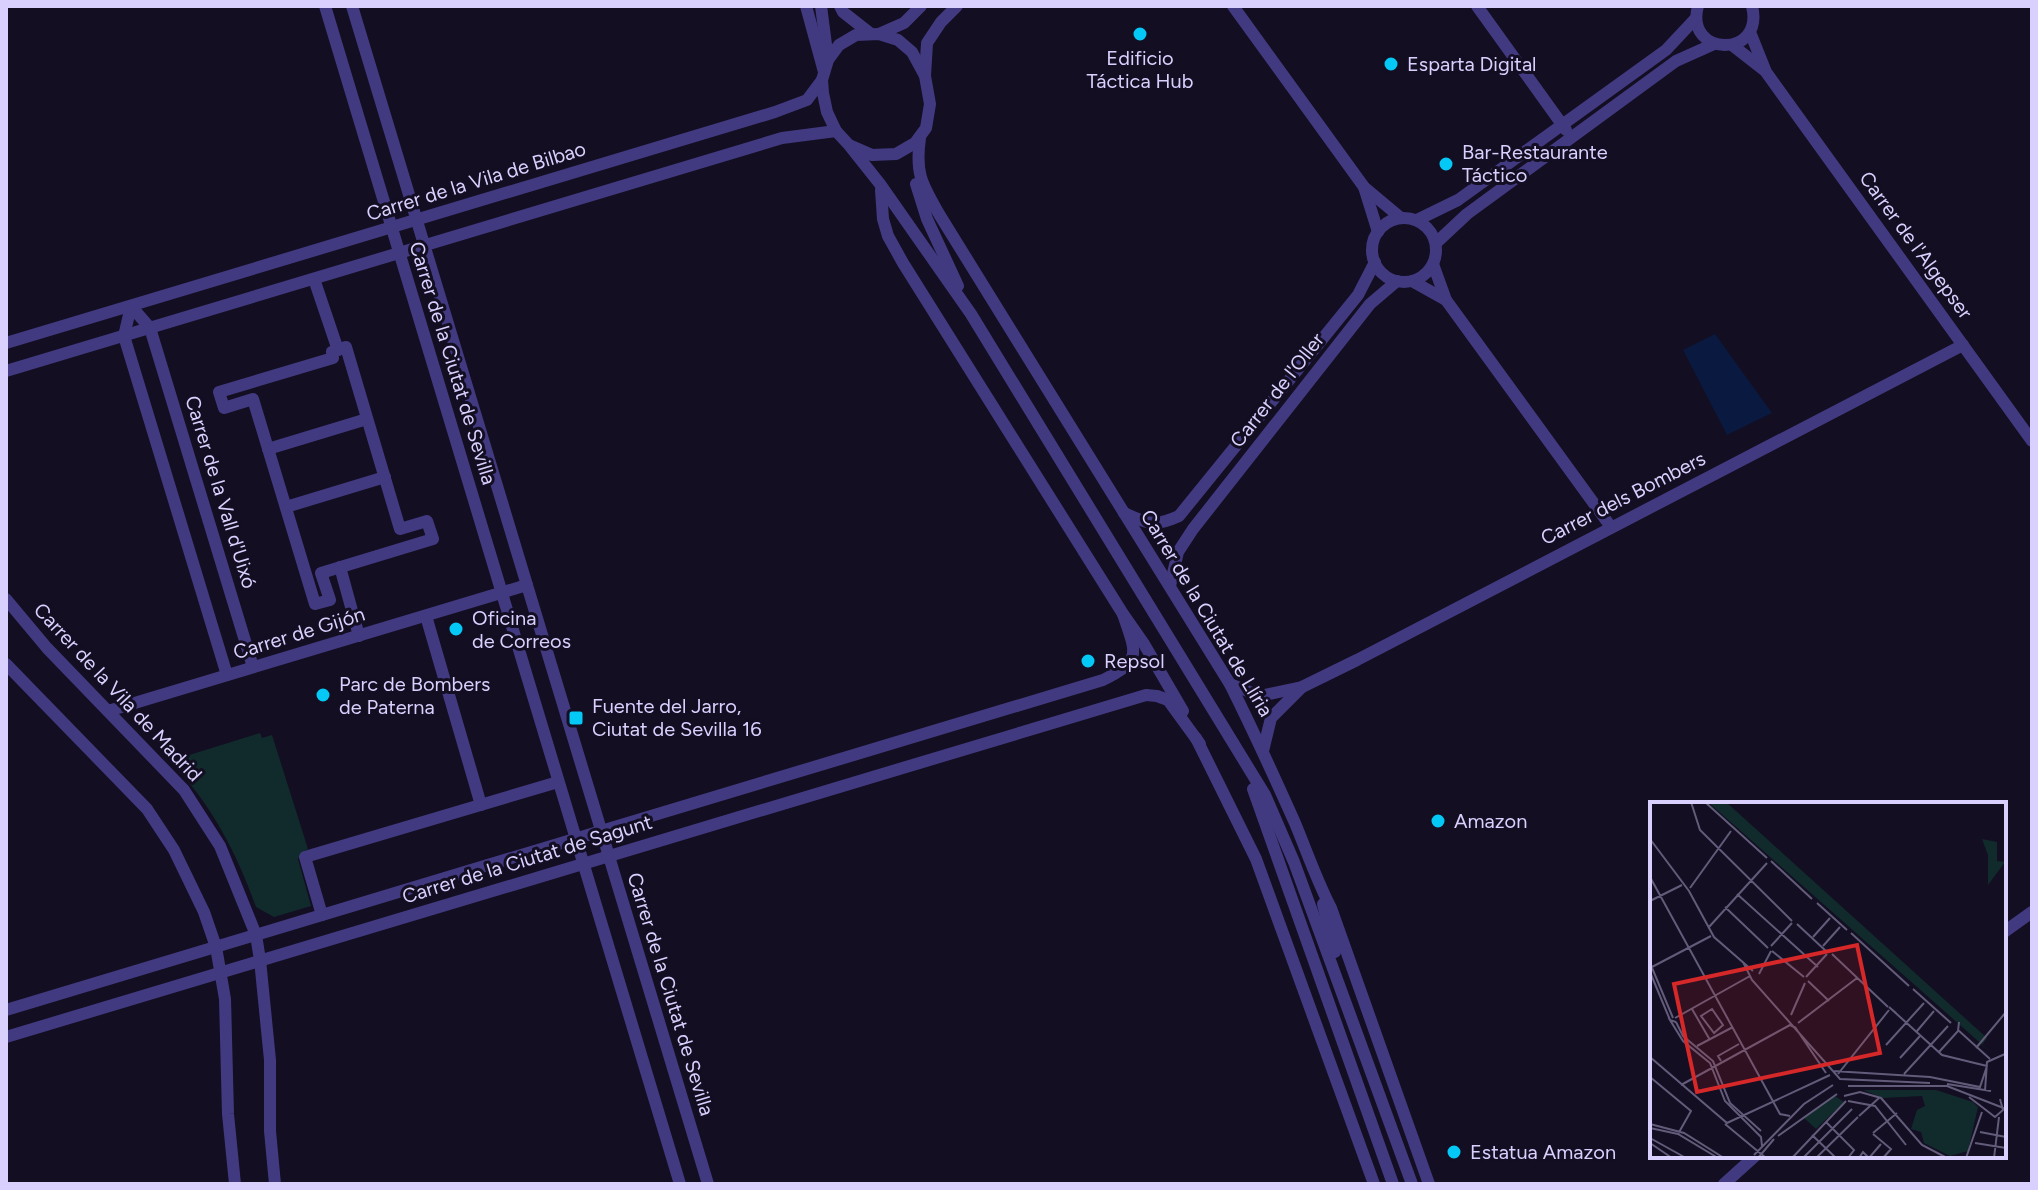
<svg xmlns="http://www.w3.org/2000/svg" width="2038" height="1190" font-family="Figtree,sans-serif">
  <rect width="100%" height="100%" fill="#130e22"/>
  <path fill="#112b2c" d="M260,733L262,738L272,735L308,849L302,852L298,859L311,906L274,917L256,907C236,851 211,804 170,761Z"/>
  <polygon fill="#0a193f" points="1715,334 1772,413 1727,435 1683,350"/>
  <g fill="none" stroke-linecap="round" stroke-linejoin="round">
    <g stroke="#423a80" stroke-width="12">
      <polyline points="325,6 680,1184"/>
      <polyline points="352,6 708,1184"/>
      <polyline points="806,6 824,72"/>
      <polyline points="821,6 828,60"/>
      <polyline points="840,6 843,12 871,34"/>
      <polyline points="1233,6 1364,187 1401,218"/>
      <polyline points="1477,6 1566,130"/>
      <path d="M1698,6C1684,57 1765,59 1752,6"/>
      <polyline points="1750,32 1766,72 2032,441"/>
      <polyline points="879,34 904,23 921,6"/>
      <polyline points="1732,45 1764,70"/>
      <polyline points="925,76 927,43 941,22 957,6"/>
      <path d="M920,138C915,174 922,184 939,214L1230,684C1253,730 1274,776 1295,823C1307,852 1317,881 1331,908L1429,1184"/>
      <polyline points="849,145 872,155 896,154 915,143 926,128 930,104 925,76 912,52 898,40 879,34 856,35 839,45 828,60 822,80 823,93 827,112 836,131 849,145 880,184 971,314 1265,795 1294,862 1412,1184"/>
      <polyline points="916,184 927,219 958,286"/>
      <polyline points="1364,187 1378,232"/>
      <polyline points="881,190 883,219 888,236 903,263 1123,614 1144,644 1183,711"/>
      <circle cx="1404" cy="250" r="32"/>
      <polyline points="1417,220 1458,200 1666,50 1696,18"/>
      <polyline points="1436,243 1467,214 1676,61 1714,44"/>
      <polyline points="1433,264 1446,300 1611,527"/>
      <polyline points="314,279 338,350"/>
      <polyline points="1412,281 1446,300"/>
      <polyline points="131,306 150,328 253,667"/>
      <polyline points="124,336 227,675"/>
      <polyline points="124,336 131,306"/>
      <polyline points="6,343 775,112 807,100 822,80"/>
      <polygon points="346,347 400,529 427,521 433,539 321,573 330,600 315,604 253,399 224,408 219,392 333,358 332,352"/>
      <polyline points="6,371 782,138 836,131"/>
      <polyline points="268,449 367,419"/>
      <polyline points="286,507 385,477"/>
      <path d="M1124,513C1148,524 1155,527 1179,516L1358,295L1375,262"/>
      <polyline points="340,567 359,636"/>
      <polyline points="1170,586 1178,552 1193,529 1370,304 1397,281"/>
      <polyline points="6,599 47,648 184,790 220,846 256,935 260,960 270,1060 270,1131 275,1184"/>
      <polyline points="426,616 481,805"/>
      <polyline points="6,664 147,809 174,850 204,912 216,947 225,999 228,1114 235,1184"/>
      <polyline points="1230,684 1260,696 1302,687 1357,660 1963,345"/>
      <polyline points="108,711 527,585"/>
      <polyline points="1196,738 1256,859 1374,1184"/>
      <polyline points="1263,751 1271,718 1302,687"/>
      <polyline points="1253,789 1393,1184"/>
      <polyline points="1323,904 1335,952"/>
      <polyline points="322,915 305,857 558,782"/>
      <polyline points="2004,932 2032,912"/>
      <path d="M6,1010L1103,680C1143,660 1136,653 1123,614"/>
      <polyline points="6,1037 1146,695 1157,696 1168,700 1200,744"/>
      <polyline points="1724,1184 1755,1156"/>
    </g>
  </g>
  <g fill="#04c9f6" stroke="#130e22" stroke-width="3">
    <circle cx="1140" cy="34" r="8"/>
    <circle cx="1391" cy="64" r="8"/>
    <circle cx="1446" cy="164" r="8"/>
    <circle cx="456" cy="629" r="8"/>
    <circle cx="1088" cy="661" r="8"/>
    <circle cx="323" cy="695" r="8"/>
    <rect x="568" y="710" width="16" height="16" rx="4"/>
    <circle cx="1438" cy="821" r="8"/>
    <circle cx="1454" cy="1152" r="8"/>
  </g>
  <g text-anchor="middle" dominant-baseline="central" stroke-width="6" stroke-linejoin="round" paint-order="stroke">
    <g font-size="20" fill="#d9d0fe" stroke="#130e22" text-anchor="start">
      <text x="1140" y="58" text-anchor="middle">Edificio<tspan x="1140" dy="23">Táctica Hub</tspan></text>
      <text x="1407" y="64">Esparta Digital</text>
      <text x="1462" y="152">Bar-Restaurante<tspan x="1462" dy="23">Táctico</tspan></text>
      <text x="472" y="618">Oficina<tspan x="472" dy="23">de Correos</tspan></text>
      <text x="1104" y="661">Repsol</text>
      <text x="339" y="684">Parc de Bombers<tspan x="339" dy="23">de Paterna</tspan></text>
      <text x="592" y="706">Fuente del Jarro,<tspan x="592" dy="23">Ciutat de Sevilla 16</tspan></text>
      <text x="1454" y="821">Amazon</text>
      <text x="1470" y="1152">Estatua Amazon</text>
    </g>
    <g font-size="20" fill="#d9d0fe" stroke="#130e22">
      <text transform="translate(476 181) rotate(-17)">Carrer de la Vila de Bilbao</text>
      <text transform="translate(1916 245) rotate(54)">Carrer de l'Algepser</text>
      <text transform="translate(453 363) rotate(73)">Carrer de la Ciutat de Sevilla</text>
      <text transform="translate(1277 390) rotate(-52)">Carrer de l'Oller</text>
      <text transform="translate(221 492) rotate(73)">Carrer de la Vall d'Uixó</text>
      <text transform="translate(1623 498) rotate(-27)">Carrer dels Bombers</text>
      <text transform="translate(1207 613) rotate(59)">Carrer de la Ciutat de Llíria</text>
      <text transform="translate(299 633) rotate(-17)">Carrer de Gijón</text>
      <text transform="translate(118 692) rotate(47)">Carrer de la Vila de Madrid</text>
      <text transform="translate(527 859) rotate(-17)">Carrer de la Ciutat de Sagunt</text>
      <text transform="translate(671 994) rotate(73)">Carrer de la Ciutat de Sevilla</text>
    </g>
  </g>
  <g transform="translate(1650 802)">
    <rect width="356" height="356" fill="#130e22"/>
    <path d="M58,0H76L337,236L332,243L345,254ZM332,37L347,40V59L355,60L338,83V53ZM213,288H286L323,300L328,305L318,349L300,354L274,341L271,330L261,327L267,308L275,304L272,294L233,296ZM185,294L194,300L166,327L153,315Z" fill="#112b2c"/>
    <path fill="none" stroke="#625c7a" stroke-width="2" d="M41,0L50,28L142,119M55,0L117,56M0,37L39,89L64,135L103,169M121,59L162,97M0,75L130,312L140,314M40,86L81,29M87,92L168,165M0,99L32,83M167,101L197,128M75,105L118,146M147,122L177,150M59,125L117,61M201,131L259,184M163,135L180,116M121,144L142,121M173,144L190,125M122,149L154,175M182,152L238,205M93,160L102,178L190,277L280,281M0,161L23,216M0,166L61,134M0,170L20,218M109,172L121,149M156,175L177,152M158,179L179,199M263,187L301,221M42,207L60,238M62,207L73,223L64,231L51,214ZM246,211L239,205L292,253L337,264M141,213L155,181M25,216L100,174M26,220L20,218L33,239L60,261L75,299L111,335L112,344M26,220L33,234L63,259L80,301L111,329M148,221L207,176M145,225L176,271M308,228L340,257M267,229L284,209M236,243L274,201M47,244L83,225M326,246L356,210M289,250L308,229L309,220M0,255L77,321L180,273M250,256L270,234M71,259L68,254L89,242M183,269L280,275L330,285L337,264M188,272L239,208M254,272L298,224M0,275L41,309L28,332M297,282L341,289M31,283L140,223L146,226M198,284H297L356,307M335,289L337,260L355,252M194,294L210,290L231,296L272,343L297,356M319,295L345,315L353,308L350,297M198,299L225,304L256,343M209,314L229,296M176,320L204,348L198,356M0,322L34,331L74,356M75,322L116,356M0,326L28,332L68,356M330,330L356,335M223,331L247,311M223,332L241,347L233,356M162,333L186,356M128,334L187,292M0,336L36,356M0,341L22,356M325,341L356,346M104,353L154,302L183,283M108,356L124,337M142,356L196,299M153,356L202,307M166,356L208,315M209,356L213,350L219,356L231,342M316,356L332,310M344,356L349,315"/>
    <path fill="#d62828" fill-opacity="0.15" stroke="#d62828" stroke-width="4" d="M207,143L230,251L47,290L24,182Z"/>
    <rect width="356" height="356" fill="none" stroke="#d9d0fe" stroke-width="4"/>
  </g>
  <rect width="2038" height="1190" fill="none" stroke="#d9d0fe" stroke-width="16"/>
</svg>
